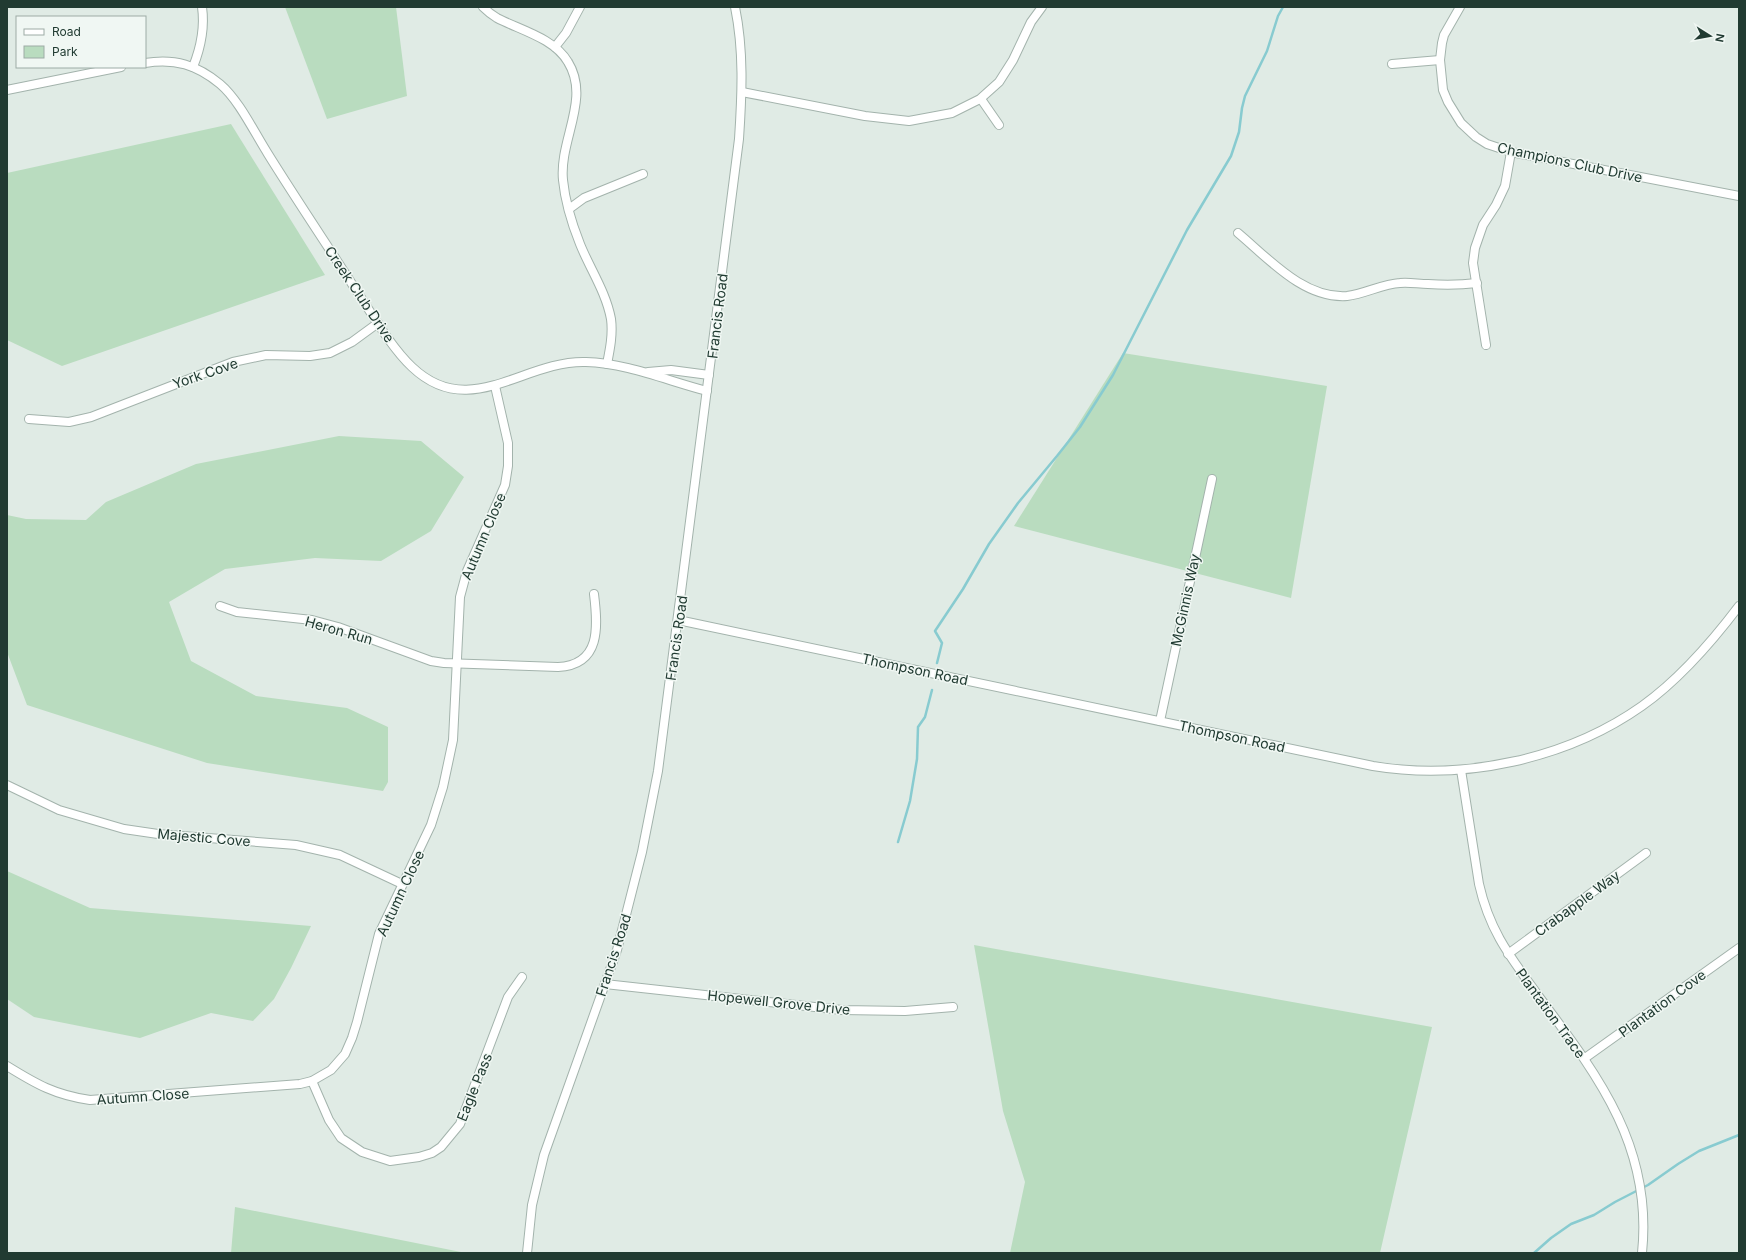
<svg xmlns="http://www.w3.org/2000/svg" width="1746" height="1260" font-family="Inter,sans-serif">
  <rect width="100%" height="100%" fill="#e0ebe5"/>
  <g fill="#b9dcbf">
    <polygon points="285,7 396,7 407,96 327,119"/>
    <polygon points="231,124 325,275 62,366 7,340 7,173"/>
    <polygon points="1123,353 1327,386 1291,598 1014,526"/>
    <polygon points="339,436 421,441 464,477 431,531 381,561 315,558 225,569 169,602 191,661 256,696 347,708 388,727 388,782 383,791 207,763 27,705 7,652 7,515 26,519 86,520 106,502 196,464"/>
    <polygon points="7,871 90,908 311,926 291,968 274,999 253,1021 211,1013 140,1038 34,1017 7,999"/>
    <polygon points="974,945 1432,1027 1380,1253 1010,1253 1025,1182 1003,1111"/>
    <polygon points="235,1207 466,1253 231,1253"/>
  </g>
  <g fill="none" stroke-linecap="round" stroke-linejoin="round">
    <g stroke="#88cbd0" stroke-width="2.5">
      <polyline points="937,663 942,643 935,631 963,589 989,544 1018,503 1057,456 1080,427 1113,375 1187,230 1231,156 1239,132 1242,108 1245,96 1267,51 1278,16 1283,7"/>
      <polyline points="898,842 910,801 917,759 918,727 925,717 932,690"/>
      <polyline points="1534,1253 1551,1238 1571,1224 1594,1215 1615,1202 1648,1185 1678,1164 1699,1151 1739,1135"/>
    </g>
    <g stroke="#a3b3ac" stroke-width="10">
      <g id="minor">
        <path d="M483,7C487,11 492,15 497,18C520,30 554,38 568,62C591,99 559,140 563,180C565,201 572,224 580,244C590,269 606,292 611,319C613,334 610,349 607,364"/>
        <polyline points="1460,7 1444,35 1442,43 1440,60 1443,90 1448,102 1461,123 1476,137 1487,144 1511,152 1739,196"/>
        <polyline points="555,47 566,33 580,7"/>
        <path d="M145,63C175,58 197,65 220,84C239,100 254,132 268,154C296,199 325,242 354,287C371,312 390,346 412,367C470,422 523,360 586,362C626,363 668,381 707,391"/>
        <polyline points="1392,64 1440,60"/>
        <path d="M193,67C201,47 205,28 202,7"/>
        <polyline points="7,90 121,67"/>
        <polyline points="742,92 865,116 909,121 952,113 980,99 999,82 1013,60 1031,22 1042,7"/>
        <polyline points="981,99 999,125"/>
        <polyline points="569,209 584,198 643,174"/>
        <path d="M1238,233C1269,259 1304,299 1347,296C1365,294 1382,284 1400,283C1409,282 1419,284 1428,284C1444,285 1460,285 1477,283"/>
        <polyline points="1486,345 1473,263 1475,248 1483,225 1496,205 1505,186 1511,152"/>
        <polyline points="648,372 671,370 709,375"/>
        <polyline points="29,419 69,422 91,417 233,362 266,355 310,356 330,353 352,342 378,323"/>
        <path d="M220,606L237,612L312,620L338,627L431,661L444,663L558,667C601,665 598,627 594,594"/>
        <path d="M678,620L1373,766C1464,781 1567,759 1642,706C1680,679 1711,643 1739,606"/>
        <polyline points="1160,721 1212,479"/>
        <path d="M1461,770L1479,884C1490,933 1512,959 1540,998C1599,1077 1653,1148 1642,1253"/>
        <polyline points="7,785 59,810 124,829 158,834 296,845 340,855 402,884"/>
        <polyline points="1508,954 1646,853"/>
        <polyline points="605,984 842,1010 905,1011 953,1007"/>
        <polyline points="1585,1058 1739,948"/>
        <path d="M7,1066C36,1084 55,1095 90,1100L300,1084L312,1081L331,1070L345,1054L352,1038L357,1022L379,934L431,825L443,787L453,740L460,597L467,571L505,485L508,466V443L495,386"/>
        <polyline points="312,1081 329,1120 341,1138 362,1152 390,1161 419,1157 432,1153 441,1147 460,1124 508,997 522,977"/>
        <path d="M527,1253L532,1205L544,1155L617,950L642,852L658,771L739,139C742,94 744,51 735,7"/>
      </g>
    </g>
    <use href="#minor" stroke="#fff" stroke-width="8"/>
  </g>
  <g text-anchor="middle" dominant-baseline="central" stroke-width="3" stroke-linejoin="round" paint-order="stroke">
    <g font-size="14" fill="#213b32" stroke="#f0f7f3">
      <text transform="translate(1570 162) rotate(12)">Champions Club Drive</text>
      <text transform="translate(360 294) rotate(56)">Creek Club Drive</text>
      <text transform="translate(717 316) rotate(-83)">Francis Road</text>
      <text transform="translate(205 373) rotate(-19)">York Cove</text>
      <text transform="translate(483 536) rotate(-67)">Autumn Close</text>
      <text transform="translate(1185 600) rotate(-78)">McGinnis Way</text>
      <text transform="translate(339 630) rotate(16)">Heron Run</text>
      <text transform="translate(676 638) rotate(-82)">Francis Road</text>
      <text transform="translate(915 669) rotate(12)">Thompson Road</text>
      <text transform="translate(1232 736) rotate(12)">Thompson Road</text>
      <text transform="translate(204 837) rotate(5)">Majestic Cove</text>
      <text transform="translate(400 893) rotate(-65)">Autumn Close</text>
      <text transform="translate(1577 903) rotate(-36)">Crabapple Way</text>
      <text transform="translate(613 955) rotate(-72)">Francis Road</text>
      <text transform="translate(779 1002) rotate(6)">Hopewell Grove Drive</text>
      <text transform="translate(1662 1003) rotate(-36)">Plantation Cove</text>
      <text transform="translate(1551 1013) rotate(54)">Plantation Trace</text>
      <text transform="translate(474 1087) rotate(-68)">Eagle Pass</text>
      <text transform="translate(143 1096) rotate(-4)">Autumn Close</text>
    </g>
  </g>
  <rect width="1746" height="1260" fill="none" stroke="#213b32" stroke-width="16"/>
  <rect x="16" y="16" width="130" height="52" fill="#f0f7f3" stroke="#9daca6"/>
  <rect x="24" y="29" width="20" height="6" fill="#ffffff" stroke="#9daca6"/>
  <text x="52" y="36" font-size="12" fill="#213b32">Road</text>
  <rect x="24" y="46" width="20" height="12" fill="#b9dcbf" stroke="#9daca6"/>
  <text x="52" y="56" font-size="12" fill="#213b32">Park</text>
  <g transform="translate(1710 36) rotate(101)" stroke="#f0f7f3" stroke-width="3" paint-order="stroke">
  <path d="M0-3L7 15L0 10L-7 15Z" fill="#213b32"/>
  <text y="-6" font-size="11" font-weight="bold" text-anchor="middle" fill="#213b32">N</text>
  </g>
</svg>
